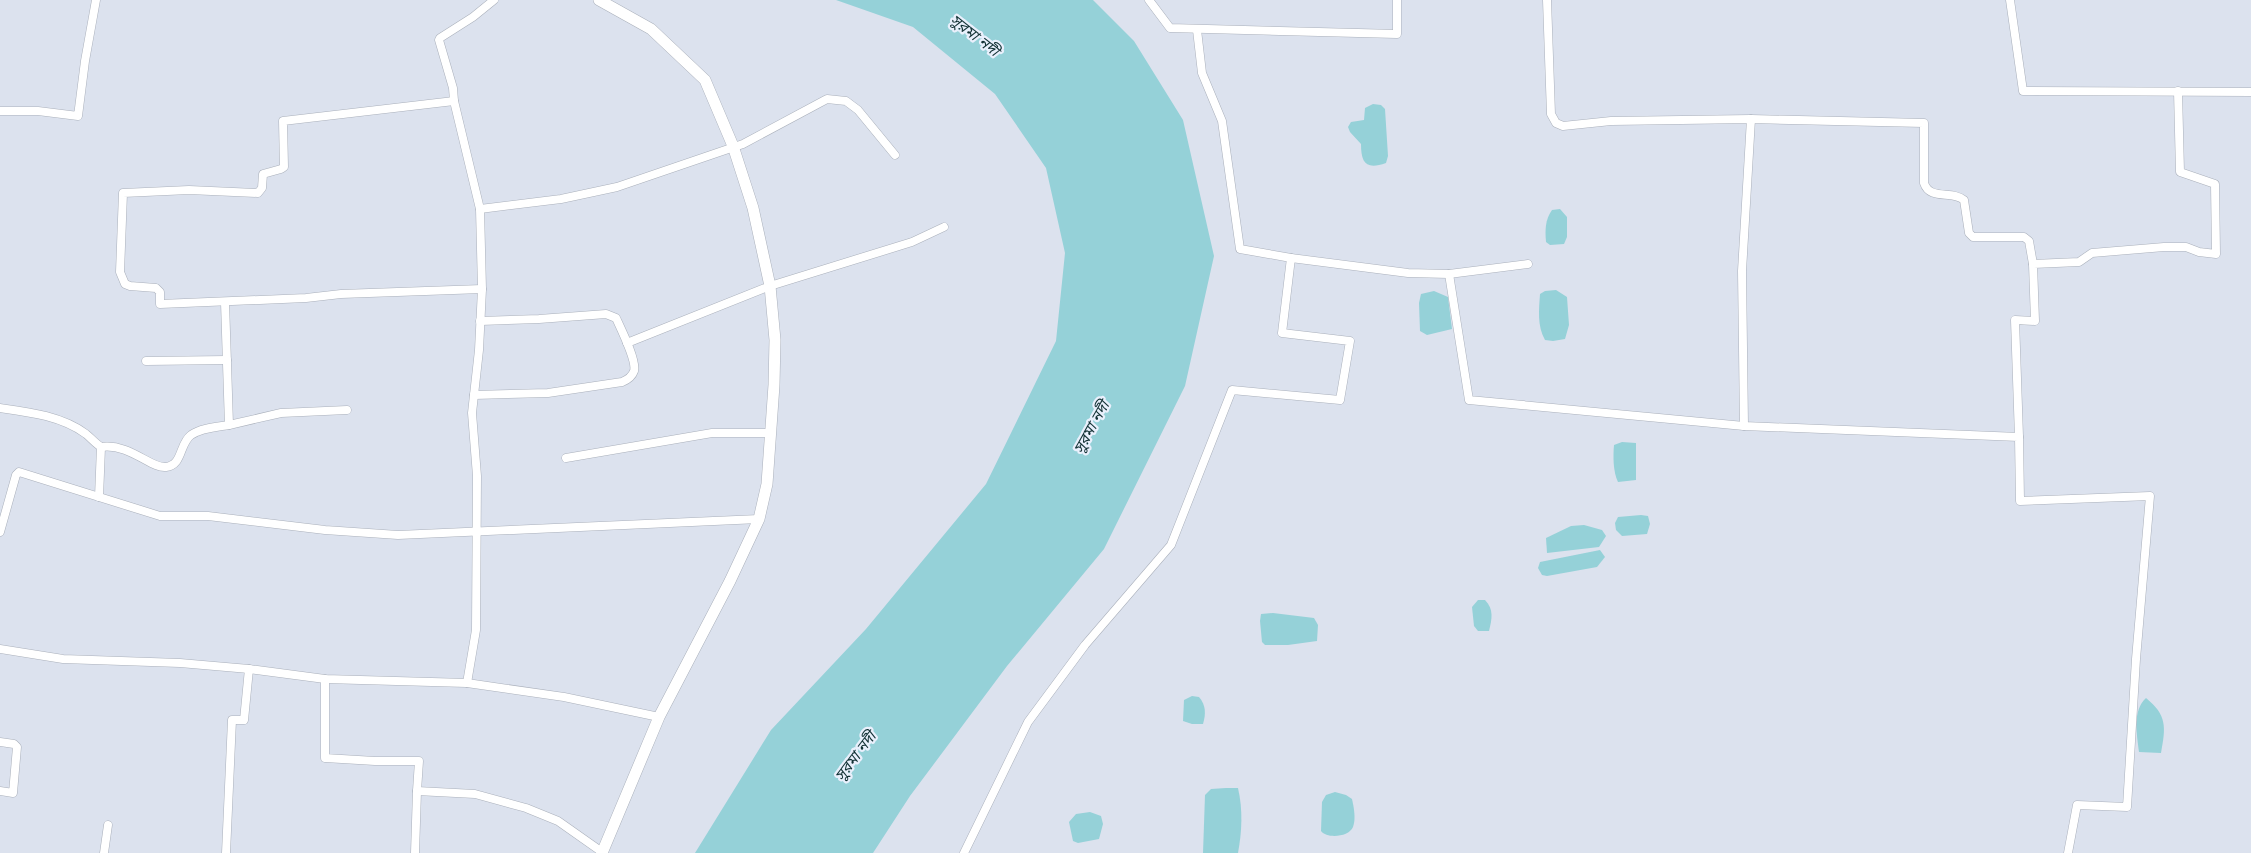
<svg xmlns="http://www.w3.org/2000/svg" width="2251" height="853" font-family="Inter,'Noto Sans Bengali',sans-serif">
  <rect width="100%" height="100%" fill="#dce2ee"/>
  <g fill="#95d1d8">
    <polygon points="836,0 1093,0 1134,41 1183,120 1214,256 1185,386 1104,549 1007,666 910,796 873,853 695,853 771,730 866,629 986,484 1056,341 1065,253 1046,168 995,94 913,27"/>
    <path d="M1373,104L1381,105L1385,109L1388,156L1386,163C1366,170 1361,163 1361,144L1350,132L1348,127L1351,122L1364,120L1365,108Z"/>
    <path d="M1560,209L1567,217V237L1564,244L1550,245L1546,242C1545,230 1545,220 1552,210Z"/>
    <path d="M1556,290L1567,297L1569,325L1565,339L1553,341L1545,340C1537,326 1539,309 1540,294L1545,291Z"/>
    <polygon points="1434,291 1448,297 1452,329 1427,335 1420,331 1419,303 1421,294"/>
    <path d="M1622,442L1636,443V480L1618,482C1613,472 1613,456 1614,445Z"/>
    <polygon points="1641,515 1648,516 1650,524 1647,534 1622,536 1616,530 1615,523 1618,517"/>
    <polygon points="1584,525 1602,530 1606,536 1599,547 1547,553 1546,538 1571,526"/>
    <polygon points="1600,550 1605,557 1597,567 1547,576 1542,575 1538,568 1540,562"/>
    <path d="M1478,600H1485C1494,609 1492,619 1489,631H1478L1474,626L1472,607Z"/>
    <polygon points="1273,613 1314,618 1318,625 1317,641 1288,645 1265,645 1262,642 1260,621 1261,614"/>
    <path d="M1192,696L1199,697C1206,705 1206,714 1203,724H1192L1183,721L1184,700Z"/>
    <path d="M2146,698C2167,715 2166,727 2161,753L2139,752C2137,734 2132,711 2146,698Z"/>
    <path d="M1226,788H1238C1243,810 1242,831 1238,853H1203L1205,795L1211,789Z"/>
    <path d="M1335,792L1346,795L1352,799C1354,808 1356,819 1353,827C1349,837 1327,839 1321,831L1322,802L1326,795Z"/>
    <polygon points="1090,812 1101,816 1103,824 1099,839 1078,843 1073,841 1069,822 1076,814"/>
  </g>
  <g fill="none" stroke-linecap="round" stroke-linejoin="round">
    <g stroke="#aab0bb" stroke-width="9">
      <g id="street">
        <polyline points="1149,0 1170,28 1397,34 1397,0"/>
        <path d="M1547,0L1551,114L1556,123L1563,126L1611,121L1751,119L1924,123V183C1930,201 1952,190 1964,200L1969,233L1973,237H2024L2029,241L2033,264"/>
        <polyline points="2010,0 2023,91 2251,92"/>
        <polyline points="454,101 283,121 284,167 281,169 263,174 262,188 258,193 189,190 123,193 120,272 125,284 130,286 156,288 160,292 160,304 306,298 341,294 482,289"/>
        <polyline points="0,111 38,111 78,116 85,61 96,0"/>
        <polyline points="1751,119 1742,271 1744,426 2019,437 2020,501 2150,496 2136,659 2127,807 2077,805 2068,853"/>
        <polyline points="480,209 561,199 617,187 743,144 827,99 846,101 858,110 895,155"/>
        <polyline points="1291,258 1408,273 1449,274 1528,264"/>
        <polyline points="1449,274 1469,400 1744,426"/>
        <polyline points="225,302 229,425 281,413 347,410"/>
        <polyline points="627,343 770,286 912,242 944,227"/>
        <polyline points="146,361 227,360"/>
        <path d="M474,395L548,393L622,382C627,380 632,377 634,371C637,361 621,329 616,318L606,314L539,319L480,321"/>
        <path d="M0,408C29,412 62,416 86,434C91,438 95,443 101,447L99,497"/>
        <polyline points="2019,437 2015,320 2035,321 2033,264 2079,262 2092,253 2164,247 2186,247 2199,252 2216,254 2215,184 2180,172 2178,91"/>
        <path d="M101,447C130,443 151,469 166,467C183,465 179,444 191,435C201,428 217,427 229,425"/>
        <polyline points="566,458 712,433 771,433"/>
        <polyline points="0,532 16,475 19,472 160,516 208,516 325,530 398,535 759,519"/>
        <polyline points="0,649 63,659 180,663 249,669 325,679 467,683 564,697 659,717"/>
        <polyline points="325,679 325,758 375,761 419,761 417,791 475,794 526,808 558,821 602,852"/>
        <polyline points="467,683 476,630 477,476 472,413 479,350 482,289 480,209 454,101 453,88 439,40 440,38 473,17 494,0"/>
        <polyline points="0,742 14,744 17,747 13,793 0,791"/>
        <polyline points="104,853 108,825"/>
        <polyline points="226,853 232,720 244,720 249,669"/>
        <polyline points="415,853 417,791"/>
        <polyline points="964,853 1028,722 1085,645 1171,545 1232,390 1340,400 1350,341 1282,333 1291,258 1240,249 1222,121 1202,73 1197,30"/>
      </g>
    </g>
    <g stroke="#aab0bb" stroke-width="12">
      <polyline id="secondary" points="599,0 651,29 705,80 733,146 753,208 770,286 775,340 774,385 767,484 759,519 730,581 659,717 602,853"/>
    </g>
    <use href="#street" stroke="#fff" stroke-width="8"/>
    <use href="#secondary" stroke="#fff" stroke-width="11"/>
  </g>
  <g text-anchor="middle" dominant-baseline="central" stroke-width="4.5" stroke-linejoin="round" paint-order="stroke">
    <g font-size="15" font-style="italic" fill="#113033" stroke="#e9f0fc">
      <text transform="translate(975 35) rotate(38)">সুরমা নদী</text>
      <text transform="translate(1091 427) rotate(-61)">সুরমা নদী</text>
      <text transform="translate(855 756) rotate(-53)">সুরমা নদী</text>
    </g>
  </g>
</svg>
